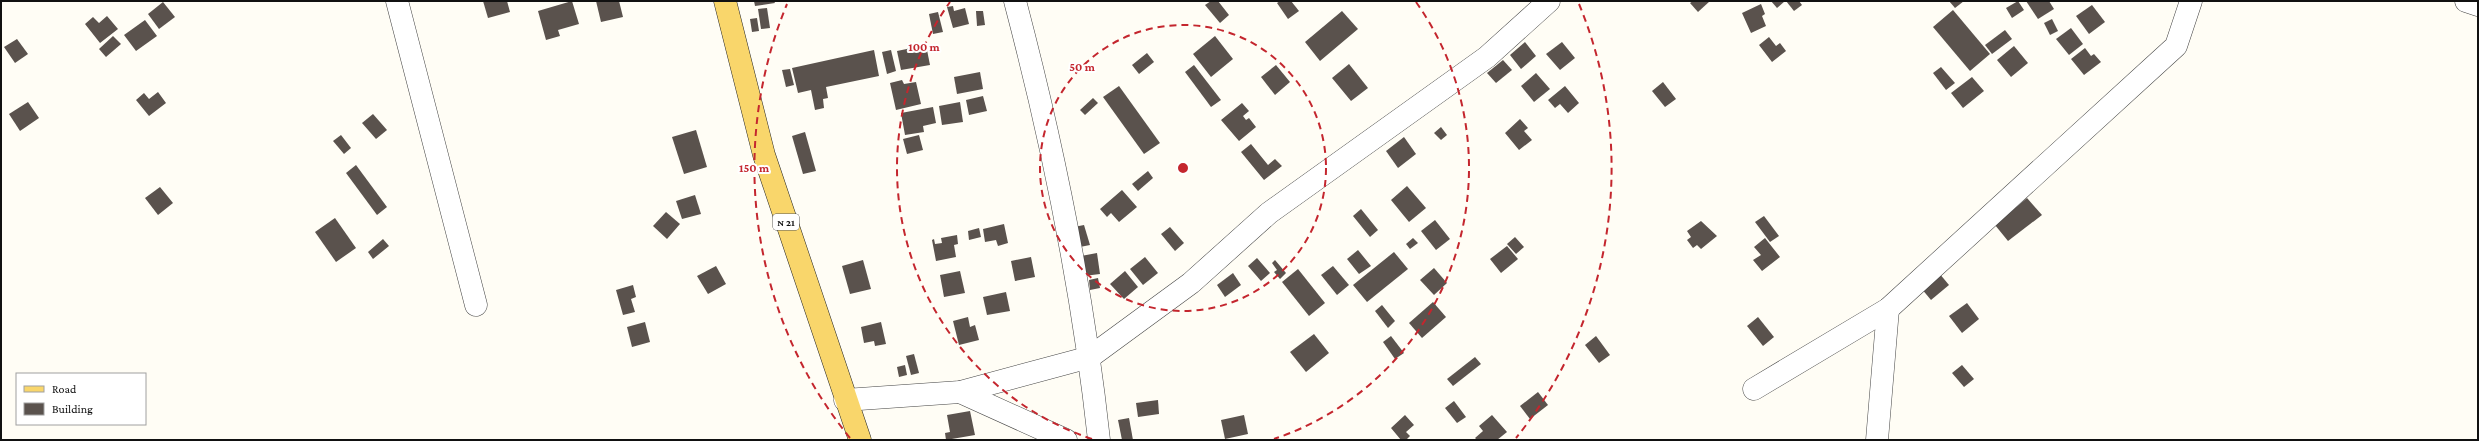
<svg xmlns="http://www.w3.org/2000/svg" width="2479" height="441" font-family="'Crimson Pro',serif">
  <rect width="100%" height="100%" fill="#fffdf5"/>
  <g fill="#5a524d">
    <polygon points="483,1 507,1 510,12 488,18"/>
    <polygon points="572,1 579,24 558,30 560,36 546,40 538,11"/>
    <polygon points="596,1 619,1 623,17 601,22"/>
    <polygon points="754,1 774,1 775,3 755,6"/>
    <polygon points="1211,1 1218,1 1229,15 1220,23 1205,5"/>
    <polygon points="1280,1 1291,1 1299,11 1288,19 1277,3"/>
    <polygon points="1693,1 1710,1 1698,12 1690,3"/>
    <polygon points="1771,1 1785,1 1777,8"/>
    <polygon points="1786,1 1799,1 1802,5 1794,11"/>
    <polygon points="1949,1 1964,1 1955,8"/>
    <polygon points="2018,1 2024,10 2012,18 2006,8"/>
    <polygon points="2026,1 2049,1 2054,9 2038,19"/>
    <polygon points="163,2 175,17 159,29 148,14"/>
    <polygon points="1761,4 1765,14 1762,16 1766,26 1751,33 1742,13"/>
    <polygon points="2092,5 2105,22 2089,34 2076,16"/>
    <polygon points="953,6 954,11 965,8 969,24 953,28 947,7"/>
    <polygon points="767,8 770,28 761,29 758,9"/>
    <polygon points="1953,10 1990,54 1970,71 1933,27"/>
    <polygon points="976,11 983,11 985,25 977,26"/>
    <polygon points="1342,11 1358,29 1320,61 1305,42"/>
    <polygon points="938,12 943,32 933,34 929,14"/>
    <polygon points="107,16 118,29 100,43 85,24 93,17 99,23"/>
    <polygon points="757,18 759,31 752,32 750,19"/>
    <polygon points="2052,19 2058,31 2050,35 2044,23"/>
    <polygon points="145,20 157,36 136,51 124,35"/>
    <polygon points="2071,28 2083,44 2069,55 2056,39"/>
    <polygon points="2005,30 2012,39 1992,54 1985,45"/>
    <polygon points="113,36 121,44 106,57 99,49"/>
    <polygon points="1215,36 1233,59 1211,77 1193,54"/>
    <polygon points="1769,37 1776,46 1780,43 1786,51 1772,62 1759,45"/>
    <polygon points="17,39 28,54 15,63 4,47"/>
    <polygon points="1525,42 1536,56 1521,69 1510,55"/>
    <polygon points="1562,42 1575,58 1560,70 1546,54"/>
    <polygon points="926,45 930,65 901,70 897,51"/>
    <polygon points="2014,46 2028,63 2011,77 1997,60"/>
    <polygon points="2085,48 2091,56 2094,54 2101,62 2084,75 2071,59"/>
    <polygon points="874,50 879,76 826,87 828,98 823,99 824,108 815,110 811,90 798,93 792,68"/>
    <polygon points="891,50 896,71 887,74 882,52"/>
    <polygon points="1147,53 1154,62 1139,74 1132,65"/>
    <polygon points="1503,60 1512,70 1496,83 1487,73"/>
    <polygon points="1349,64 1368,88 1351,101 1332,78"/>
    <polygon points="1194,65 1221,100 1211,107 1185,72"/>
    <polygon points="1276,65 1290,82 1275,95 1261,77"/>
    <polygon points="1941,67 1955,83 1946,90 1933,73"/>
    <polygon points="790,69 794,85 786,87 782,70"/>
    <polygon points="980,72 983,89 957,94 954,77"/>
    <polygon points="1536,73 1550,89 1534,102 1521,86"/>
    <polygon points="1972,77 1984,91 1963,108 1951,93"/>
    <polygon points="902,80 904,84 916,82 921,104 896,110 890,83"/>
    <polygon points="1663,82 1676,99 1665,107 1652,91"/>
    <polygon points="1119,86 1160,143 1144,154 1103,97"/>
    <polygon points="1565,86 1579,103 1568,113 1560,104 1555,108 1548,100"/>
    <polygon points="158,92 166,103 149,116 136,100 144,93 149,99"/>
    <polygon points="983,96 987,111 969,115 966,100"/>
    <polygon points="1093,98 1098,103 1085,115 1080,110"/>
    <polygon points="28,102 39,118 20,131 9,114"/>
    <polygon points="960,102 963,122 942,125 939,106"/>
    <polygon points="1242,103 1249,111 1243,116 1246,120 1249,118 1256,127 1239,141 1221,120"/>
    <polygon points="933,107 936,123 923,126 924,132 905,135 901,113"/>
    <polygon points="373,114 387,130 376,139 362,123"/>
    <polygon points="1520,119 1528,128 1524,131 1532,140 1519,150 1505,133"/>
    <polygon points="1441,127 1447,135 1441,140 1434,133"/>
    <polygon points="696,130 707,167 684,174 672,137"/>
    <polygon points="805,132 816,171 803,174 792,136"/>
    <polygon points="341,135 351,148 344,154 333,141"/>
    <polygon points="919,135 923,150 907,154 903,139"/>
    <polygon points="1404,137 1416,154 1398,168 1386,151"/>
    <polygon points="1251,144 1268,165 1275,159 1282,166 1264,180 1241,152"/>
    <polygon points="356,165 387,207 377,215 346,173"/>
    <polygon points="1148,171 1153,178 1138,191 1132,184"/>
    <polygon points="1407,186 1426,208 1409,222 1391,200"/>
    <polygon points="160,187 173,203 158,215 145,198"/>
    <polygon points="1122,190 1137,207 1119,222 1111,213 1107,217 1100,209"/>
    <polygon points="695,195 701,214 682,219 676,201"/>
    <polygon points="2027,198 2042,215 2008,241 1995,225"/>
    <polygon points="1361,209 1378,230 1370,237 1353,216"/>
    <polygon points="666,212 680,224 667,239 653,226"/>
    <polygon points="1764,216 1779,236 1770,242 1755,222"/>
    <polygon points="335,218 356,248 336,262 315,232"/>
    <polygon points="1435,220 1450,239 1436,250 1421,231"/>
    <polygon points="1701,221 1717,236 1701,249 1697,245 1693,248 1687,240 1691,237 1687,231"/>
    <polygon points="1004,224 1008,243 998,246 996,240 985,242 983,229"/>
    <polygon points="1084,225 1090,245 1080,247 1074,227"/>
    <polygon points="1170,227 1184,243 1175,251 1161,234"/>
    <polygon points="979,228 981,237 969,240 968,231"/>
    <polygon points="957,235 958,244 954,245 956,257 936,261 932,240 934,239 935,244 942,243 941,238"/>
    <polygon points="1515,237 1524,247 1516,254 1507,244"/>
    <polygon points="1413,238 1418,243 1410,249 1406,244"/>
    <polygon points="1765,238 1780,257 1762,271 1753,260 1761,255 1754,247"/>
    <polygon points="383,239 389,246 373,259 368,252"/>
    <polygon points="1507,246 1518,259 1501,273 1490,259"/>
    <polygon points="1358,250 1371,266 1359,274 1347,259"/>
    <polygon points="1394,252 1408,269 1367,302 1353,285"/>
    <polygon points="1097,253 1100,274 1084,276 1081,256"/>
    <polygon points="1031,257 1035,277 1015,281 1011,261"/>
    <polygon points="1145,257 1158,273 1143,285 1130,269"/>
    <polygon points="1257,258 1270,273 1261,281 1248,266"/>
    <polygon points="863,260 871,289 850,294 842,266"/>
    <polygon points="1275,260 1286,273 1280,279 1274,272 1277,270 1272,263"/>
    <polygon points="716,266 726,284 708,294 697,276"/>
    <polygon points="1333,266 1349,285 1337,295 1321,275"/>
    <polygon points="1434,268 1447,283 1434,295 1420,280"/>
    <polygon points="1298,269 1325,303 1309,316 1282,282"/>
    <polygon points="960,271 965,293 944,297 940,275"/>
    <polygon points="1125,271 1138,287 1124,299 1110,284"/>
    <polygon points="1233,273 1241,285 1225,297 1217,285"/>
    <polygon points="1939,273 1949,285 1931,300 1921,288"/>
    <polygon points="1098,278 1100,288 1090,290 1089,280"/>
    <polygon points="633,285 636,297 631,299 635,312 623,315 616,290"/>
    <polygon points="1006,292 1010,311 987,315 983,297"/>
    <polygon points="1433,302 1446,317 1422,338 1409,323"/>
    <polygon points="1967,303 1979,319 1962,333 1949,316"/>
    <polygon points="1382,305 1395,321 1388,328 1375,311"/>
    <polygon points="968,317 970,327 975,325 979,340 959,345 953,321"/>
    <polygon points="1758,317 1774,337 1763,346 1747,326"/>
    <polygon points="645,322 650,342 632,347 627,327"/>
    <polygon points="881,322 886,344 875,346 874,341 864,343 861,327"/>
    <polygon points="1314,334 1329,353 1306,372 1290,352"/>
    <polygon points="1391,336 1404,353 1395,359 1383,342"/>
    <polygon points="1596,336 1610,355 1599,363 1585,345"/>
    <polygon points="914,354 919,373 911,375 906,356"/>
    <polygon points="1475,357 1481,364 1453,386 1447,379"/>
    <polygon points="905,365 907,375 899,377 897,367"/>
    <polygon points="1962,365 1974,379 1964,387 1952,373"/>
    <polygon points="1538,392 1548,405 1530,419 1520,406"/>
    <polygon points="1158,400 1159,414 1138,417 1136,403"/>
    <polygon points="1454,401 1466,417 1457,423 1445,408"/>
    <polygon points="970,411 975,435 946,440 945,433 950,432 947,415"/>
    <polygon points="1244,415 1248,434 1225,439 1221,420"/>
    <polygon points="1405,415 1414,425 1406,432 1410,436 1406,440 1401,440 1391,428"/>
    <polygon points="1492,415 1507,432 1497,440 1477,440 1475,438 1483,431 1479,426"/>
    <polygon points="1129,418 1133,440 1122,440 1118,420"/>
  </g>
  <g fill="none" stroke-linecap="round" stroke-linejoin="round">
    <g stroke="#444" stroke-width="23">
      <g id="minor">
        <polyline points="397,1 476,305"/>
        <path d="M1015,1C1053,145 1083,292 1099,440"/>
        <polyline points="2466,1 2478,5"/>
        <polyline points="1754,389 1888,309 2176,46 2191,1"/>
        <polyline points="960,392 1066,440"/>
        <polyline points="845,400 960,392 1090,357 1191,283 1269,213 1487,57 1549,1"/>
        <polyline points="1877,440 1888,309"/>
      </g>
    </g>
    <g stroke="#222" stroke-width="23">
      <polyline id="major" points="725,1 764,155 860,440"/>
    </g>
    <use href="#minor" stroke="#fff" stroke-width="22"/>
    <use href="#major" stroke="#f9d66b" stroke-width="22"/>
  </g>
  <g fill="none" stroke="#c4262e" stroke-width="2" stroke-dasharray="7 5">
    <circle cx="1183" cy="168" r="143"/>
    <path d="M1092 439A286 286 0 0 1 950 2M1416 2A286 286 0 0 1 1274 439"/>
    <path d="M850 438A429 429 0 0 1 787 4M1579 4A429 429 0 0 1 1516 438"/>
  </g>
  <g text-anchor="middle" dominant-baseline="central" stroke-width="4" stroke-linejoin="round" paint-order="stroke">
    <rect fill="#fff" stroke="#585858" stroke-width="1" x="773" y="214" width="26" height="16" rx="3"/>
    <g font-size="10" font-weight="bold" fill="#111">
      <text x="786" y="222">N 21</text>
    </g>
  </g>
  <circle cx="1183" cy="168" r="6" fill="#c4262e" stroke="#fff" stroke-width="2"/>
  <g font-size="12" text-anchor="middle" font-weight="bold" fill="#c4262e" stroke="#fff" stroke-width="4" stroke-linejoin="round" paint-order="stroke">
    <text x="924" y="51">100 m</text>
    <text x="1082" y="71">50 m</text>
    <text x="754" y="172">150 m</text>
  </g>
  <rect width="2479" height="441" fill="none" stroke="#111111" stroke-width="4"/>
  <rect x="16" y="373" width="130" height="52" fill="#ffffff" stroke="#a0a0a0"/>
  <rect x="24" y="386" width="20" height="6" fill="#f9d66b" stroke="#a0a0a0"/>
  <text x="52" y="393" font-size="12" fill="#111111">Road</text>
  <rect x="24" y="403" width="20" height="12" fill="#5a524d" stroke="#a0a0a0"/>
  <text x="52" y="413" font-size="12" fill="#111111">Building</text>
</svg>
